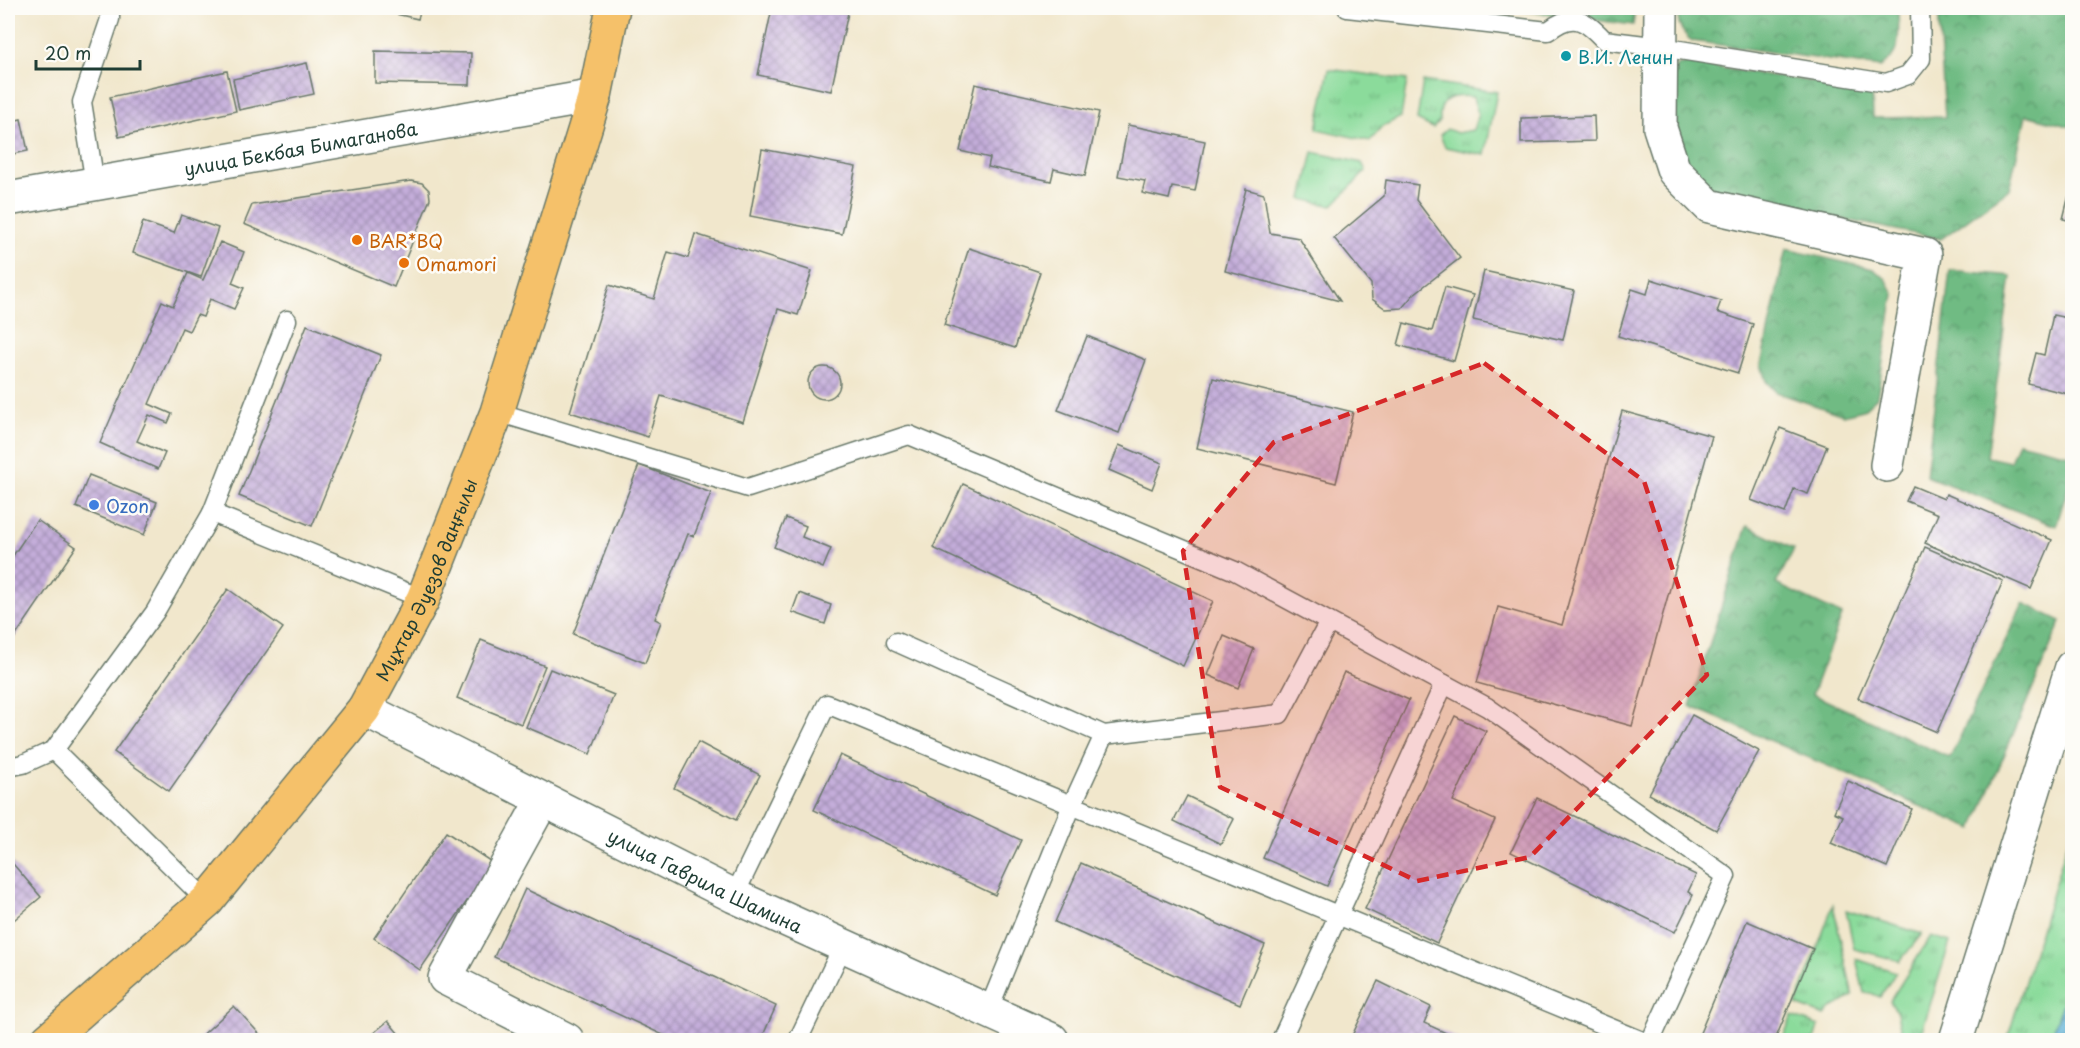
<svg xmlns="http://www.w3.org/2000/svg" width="2080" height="1048" font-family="'Playpen Sans',sans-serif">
  <defs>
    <pattern id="grass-tufts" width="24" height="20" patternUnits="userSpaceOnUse" patternTransform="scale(1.5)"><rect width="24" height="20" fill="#8bdb9b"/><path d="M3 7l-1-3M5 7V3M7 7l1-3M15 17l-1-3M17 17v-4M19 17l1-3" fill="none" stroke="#71b37f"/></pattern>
    <pattern id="forest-crowns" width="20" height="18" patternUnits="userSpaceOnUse" patternTransform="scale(1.5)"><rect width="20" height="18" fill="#70bb83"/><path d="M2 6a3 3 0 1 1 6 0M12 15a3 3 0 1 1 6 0" fill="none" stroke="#5b996c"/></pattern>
    <pattern id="water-waves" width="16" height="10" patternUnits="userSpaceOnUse" patternTransform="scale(1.5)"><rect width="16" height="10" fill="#5ab0d6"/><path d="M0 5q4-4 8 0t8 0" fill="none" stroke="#4a90ae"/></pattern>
    <pattern id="building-cross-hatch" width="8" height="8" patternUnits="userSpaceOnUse" patternTransform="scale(1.5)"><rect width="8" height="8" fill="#c4adda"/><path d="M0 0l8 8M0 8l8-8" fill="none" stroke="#9f8eb2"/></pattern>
  </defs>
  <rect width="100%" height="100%" fill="#fdfcf7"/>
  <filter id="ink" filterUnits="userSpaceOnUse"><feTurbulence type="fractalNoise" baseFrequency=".0167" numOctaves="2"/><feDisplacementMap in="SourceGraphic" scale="12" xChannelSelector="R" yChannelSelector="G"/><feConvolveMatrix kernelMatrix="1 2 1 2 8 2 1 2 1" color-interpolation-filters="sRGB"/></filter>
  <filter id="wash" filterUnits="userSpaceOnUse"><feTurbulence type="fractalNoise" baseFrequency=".008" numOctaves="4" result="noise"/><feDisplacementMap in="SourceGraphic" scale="24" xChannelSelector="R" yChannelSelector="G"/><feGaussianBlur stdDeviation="1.35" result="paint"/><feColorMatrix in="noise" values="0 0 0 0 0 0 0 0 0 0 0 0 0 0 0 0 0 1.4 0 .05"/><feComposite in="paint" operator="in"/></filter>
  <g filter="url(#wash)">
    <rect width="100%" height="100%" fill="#f1e7cc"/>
    <g fill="url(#grass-tufts)" stroke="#558c68" stroke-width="1.5">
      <polygon points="1329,69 1407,80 1401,117 1383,126 1370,141 1317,129"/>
      <path d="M1423,81L1497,92L1485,155L1445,147L1440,135L1447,129L1457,133L1473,130L1478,114L1473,97C1452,94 1438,98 1440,121L1433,128L1417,120Z"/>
      <polygon points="1313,152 1362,163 1366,171 1332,206 1302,199"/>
      <polygon points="2072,828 2072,978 2050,1040 2007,1040"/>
      <polygon points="1833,905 1853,996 1831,1009 1825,1016 1796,1005"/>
      <polygon points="1846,910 1922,934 1900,961 1854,949"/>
      <polygon points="1931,936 1950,942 1919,1040 1903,1040 1897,1013 1890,1001"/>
      <polygon points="1856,959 1896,972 1880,997 1871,993 1864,993"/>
      <polygon points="1792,1016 1819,1026 1815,1040 1782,1040"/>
    </g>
    <g fill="url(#forest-crowns)" stroke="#487c5c" stroke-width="1.5">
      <polygon points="1502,8 1635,8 1633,25"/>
      <path d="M1678,8H1898C1898,31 1904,54 1880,67L1692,41C1680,31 1677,23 1678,8Z"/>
      <path d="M1938,8H2072V127L2026,115L2009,189L1941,239L1728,196C1719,191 1707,186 1699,179C1672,154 1675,107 1673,73L1677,66L1688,63L1872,91L1873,118L1945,117Z"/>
      <polygon points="1786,249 1873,269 1886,279 1894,294 1877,397 1863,410 1843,415 1776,392 1766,381 1761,365"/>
      <polygon points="1950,270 2011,276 1987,457 2010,462 2018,442 2072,455 2072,475 2056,526 1926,476"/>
      <polygon points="1747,526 1794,549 1776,584 1842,615 1812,694 1950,758 2023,603 2061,621 1973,829 1690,706"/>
    </g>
    <polygon fill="url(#water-waves)" stroke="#3c7685" stroke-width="1.5" points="2072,978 2072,1040 2050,1040"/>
    <g id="blocks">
      <g fill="url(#building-cross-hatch)">
        <polygon points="370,8 421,8 418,19"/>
        <polygon points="772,8 849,8 831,91 758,75"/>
        <polygon points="375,51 471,53 470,85 375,83"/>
        <polygon points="307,63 314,94 239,110 233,79"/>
        <polygon points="227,71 236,111 119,137 110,97"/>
        <polygon points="975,84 1099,112 1085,176 1054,169 1051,181 988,167 990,158 960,151"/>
        <polygon points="1594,116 1595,141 1521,143 1521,118"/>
        <polygon points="21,119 28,151 8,155 8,122"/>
        <polygon points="1128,125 1205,141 1195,191 1172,187 1169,199 1142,193 1145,181 1118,176"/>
        <polygon points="762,149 856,167 842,234 750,216"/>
        <polygon points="1386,180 1418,185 1416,200 1460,258 1414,294 1402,308 1386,309 1372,299 1371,284 1334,238 1384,196"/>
        <polygon points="411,181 422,183 429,190 430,199 394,287 244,224 252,205"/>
        <polygon points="2072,183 2072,221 2063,219"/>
        <polygon points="1246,189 1264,194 1270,233 1299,238 1340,301 1225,271"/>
        <polygon points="181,215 218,228 201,277 133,253 143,222 174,233"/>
        <polygon points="695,234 812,271 798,315 778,309 743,422 661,396 648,437 570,412 609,285 654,299 668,252 688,258"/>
        <polygon points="220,242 244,252 232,283 244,288 234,309 210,299 203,317 197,315 189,331 182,328 149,404 172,414 168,423 149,415 137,441 165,453 158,469 100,443 162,301 173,306 188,273 203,280"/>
        <polygon points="969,248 1040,272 1015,348 944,325"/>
        <polygon points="1484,271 1574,291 1563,340 1473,320"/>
        <polygon points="1651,279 1721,301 1717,312 1753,324 1738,373 1618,336 1632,289 1647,294"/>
        <polygon points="1445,287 1473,295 1454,361 1398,345 1404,323 1432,331"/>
        <polygon points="2053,315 2072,319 2072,395 2028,384 2036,353 2044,355"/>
        <polygon points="307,325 381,355 312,526 239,496"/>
        <polygon points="1087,336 1146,360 1119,433 1058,410"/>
        <circle cx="824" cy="383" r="16"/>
        <polygon points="1213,378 1353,412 1336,483 1197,448"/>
        <polygon points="1622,411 1712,436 1632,726 1477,683 1498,607 1562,625"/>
        <polygon points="1780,428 1827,446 1808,494 1794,489 1785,513 1751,500"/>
        <polygon points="1119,445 1162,463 1152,489 1109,470"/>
        <polygon points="639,465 711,493 694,536 688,534 655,619 661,622 645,663 573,634"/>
        <polygon points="89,475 157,502 144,535 76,507"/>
        <polygon points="963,484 1213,601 1183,666 933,548"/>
        <polygon points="1913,486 1944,499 1946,494 2052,540 2031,589 1925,543 1938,514 1906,501"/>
        <polygon points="786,518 806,526 802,537 831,549 823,568 774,547"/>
        <polygon points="37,520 76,547 8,647 8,563"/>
        <polygon points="1925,547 2003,581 1937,732 1858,698"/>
        <polygon points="228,589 283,628 169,791 114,752"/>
        <polygon points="799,593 831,605 825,624 792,612"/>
        <polygon points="1224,636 1254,649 1238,688 1208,675"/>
        <polygon points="481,640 545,666 521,724 457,698"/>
        <polygon points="550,669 614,695 590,754 526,727"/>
        <polygon points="1344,672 1409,700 1327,886 1263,858"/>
        <polygon points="1692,715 1759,751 1716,830 1649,794"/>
        <polygon points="1455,716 1486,731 1453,801 1495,820 1437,943 1365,909"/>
        <polygon points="698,742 760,775 736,820 674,788"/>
        <polygon points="840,755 1021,840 995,895 814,810"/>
        <polygon points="1848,781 1912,809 1887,867 1831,843 1843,816 1834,812"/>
        <polygon points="1187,796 1234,819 1221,844 1174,821"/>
        <polygon points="1537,798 1696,875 1688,892 1693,895 1675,932 1511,852"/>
        <polygon points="446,832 493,863 420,970 374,938"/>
        <polygon points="8,858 41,897 8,925"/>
        <polygon points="1081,863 1265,945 1240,1004 1055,922"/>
        <polygon points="525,889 776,1006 761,1040 674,1040 494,957"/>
        <polygon points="1747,921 1813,949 1775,1040 1697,1040"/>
        <polygon points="1378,981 1431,1007 1424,1023 1461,1040 1350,1040"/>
        <polygon points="234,1006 265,1040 197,1040"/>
        <polygon points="388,1021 404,1040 365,1040"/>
      </g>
    </g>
  </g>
  <g filter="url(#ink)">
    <use href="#blocks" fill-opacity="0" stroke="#687869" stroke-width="1.5"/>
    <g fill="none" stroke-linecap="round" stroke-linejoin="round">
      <g stroke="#687869" stroke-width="21">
        <g id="lane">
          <path d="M1347,8L1548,31C1572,12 1584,18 1604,40L1661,47L1886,83L1908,75L1921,59L1920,8"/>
          <polyline points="95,184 82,102 110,19 110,8"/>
          <polyline points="497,412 748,488 909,435 1235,571 1487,707 1726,876 1651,1040"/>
          <polyline points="212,513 287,320"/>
          <polyline points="896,642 1104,735 1280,714 1329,622"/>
          <polyline points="54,750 207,901"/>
          <polyline points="8,767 23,764 54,750 155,612 212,513 423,599"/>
          <polyline points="734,896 827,704 1640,1040"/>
          <polyline points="988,1011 1072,805 1104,735"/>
          <polyline points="798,1040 843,946"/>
          <polyline points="1281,1040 1444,684"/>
        </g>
      </g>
      <g stroke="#687869" stroke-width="36">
        <g id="street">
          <polyline points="1661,8 1660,128 1674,171 1709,206 1925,255 1887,465"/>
          <path id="s1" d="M8,199L595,96"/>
          <path id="s2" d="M364,709L734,896L1052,1040"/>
          <polyline points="542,801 445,978 567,1040"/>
          <polyline points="1956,1040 2072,667"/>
        </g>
      </g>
      <g stroke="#687869" stroke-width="36">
        <g id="primary">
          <path id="s3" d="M48,1040L207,901L364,709L423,599L497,412L595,96L613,8"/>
        </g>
      </g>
      <use href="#lane" stroke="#fff" stroke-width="18"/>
      <use href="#street" stroke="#fff" stroke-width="33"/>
      <use href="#primary" stroke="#f5c16b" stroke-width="33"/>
    </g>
  </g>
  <path fill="#d62828" fill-opacity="0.2" stroke="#d62828" stroke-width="4.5" stroke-dasharray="12 8" stroke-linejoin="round" d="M1484,363L1644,481L1707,675L1530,857L1417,881L1220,787L1183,551L1274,442Z"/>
  <circle fill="#0f9aa8" stroke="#fdfcf7" stroke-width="2" cx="1566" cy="56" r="6"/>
  <g fill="#e8710a" stroke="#fdfcf7" stroke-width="2">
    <circle cx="357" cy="240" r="6"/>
    <circle cx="404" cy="263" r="6"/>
  </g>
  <circle fill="#3f7fe0" stroke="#fdfcf7" stroke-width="2" cx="94" cy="505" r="6"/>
  <g text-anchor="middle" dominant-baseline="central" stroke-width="5" stroke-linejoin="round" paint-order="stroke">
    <g font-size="18" fill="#0d838f" stroke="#fdfcf7" text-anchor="start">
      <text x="1578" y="56">В.И. Ленин</text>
    </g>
    <g font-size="18" fill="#1f3d34" stroke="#fdfcf7">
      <text stroke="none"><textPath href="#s1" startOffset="297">улица Бекбая Бимаганова</textPath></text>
      <text stroke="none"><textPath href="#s3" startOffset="603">Мұхтар Әуезов даңғылы</textPath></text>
      <text stroke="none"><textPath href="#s2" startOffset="382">улица Гаврила Шамина</textPath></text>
    </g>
    <g font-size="18" fill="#c56008" stroke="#fdfcf7" text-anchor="start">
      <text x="369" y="240">BAR*BQ</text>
      <text x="416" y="263">Omamori</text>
    </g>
    <g font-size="18" fill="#366cbe" stroke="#fdfcf7" text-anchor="start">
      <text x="106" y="505">Ozon</text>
    </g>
  </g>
  <rect width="2080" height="1048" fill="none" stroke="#fdfcf7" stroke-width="30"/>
  <path d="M36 60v9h104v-9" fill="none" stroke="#1f3d34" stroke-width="3"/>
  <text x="45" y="60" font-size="18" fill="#1f3d34" stroke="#fdfcf7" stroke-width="4.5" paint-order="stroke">20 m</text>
</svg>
